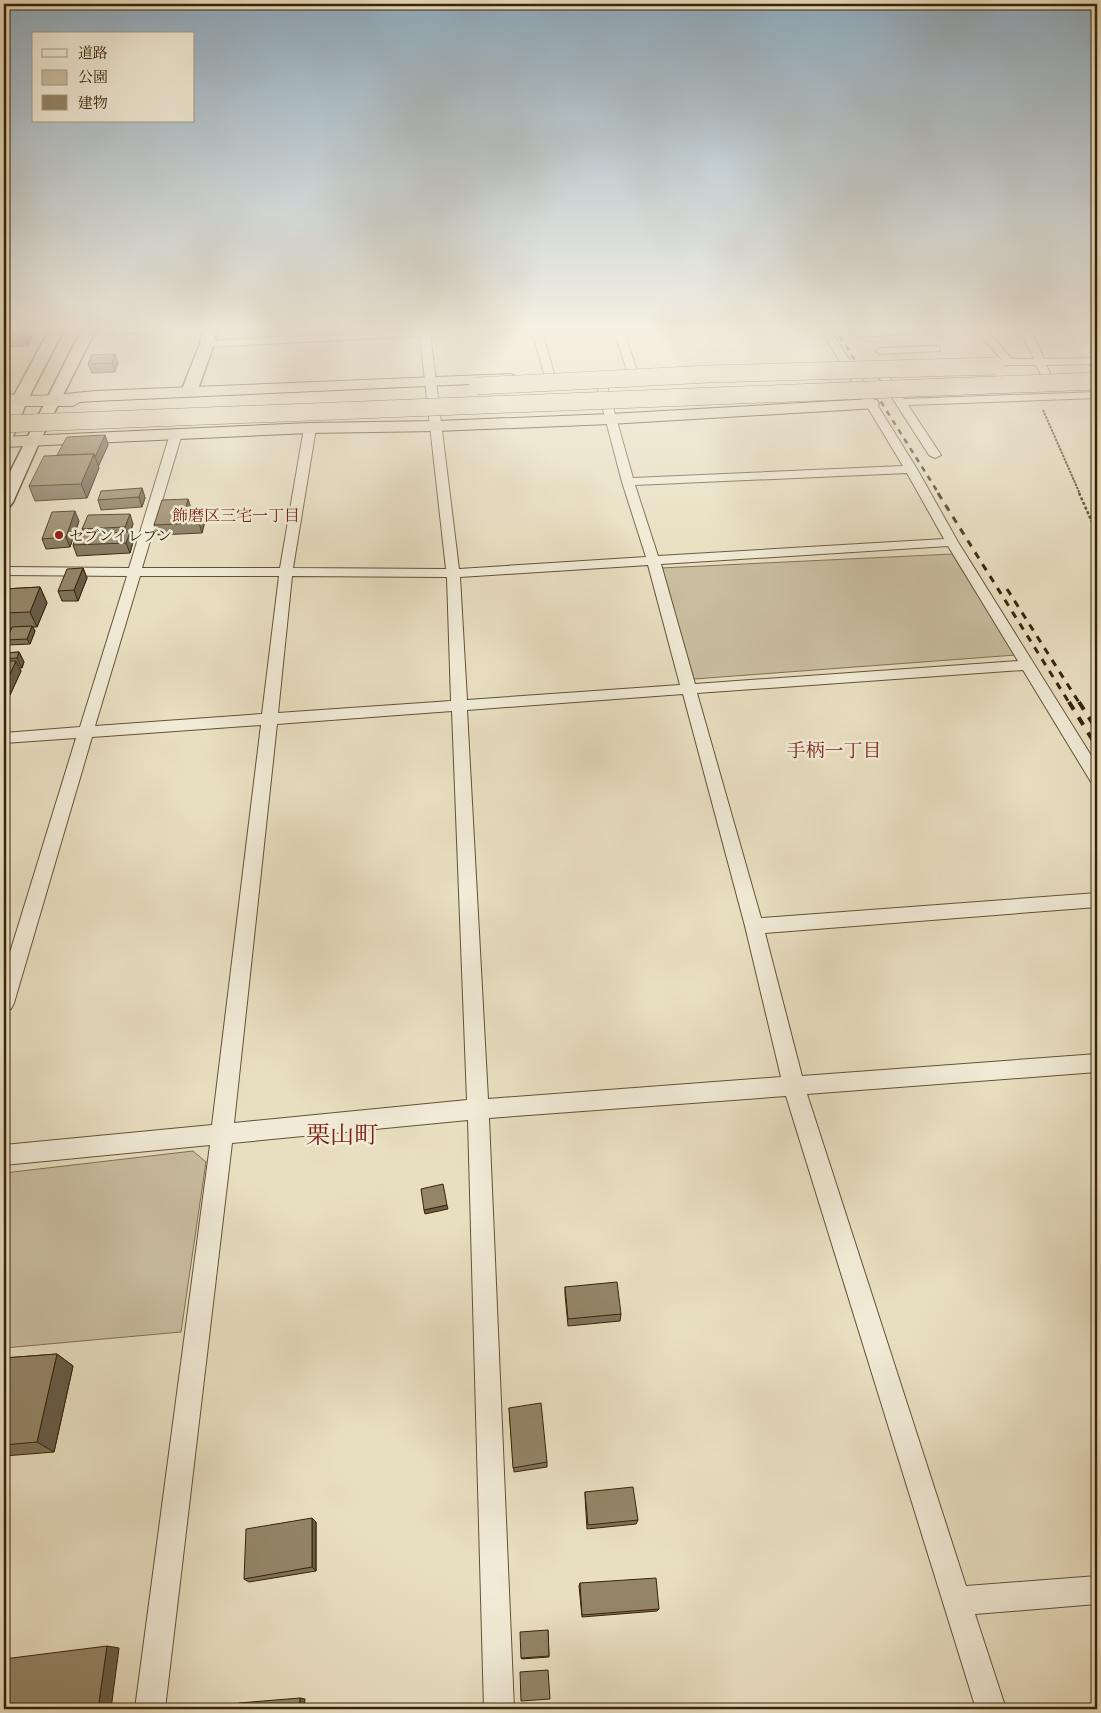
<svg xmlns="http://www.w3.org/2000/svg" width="1101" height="1713" font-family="'Gentium Book Plus','Noto Serif JP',serif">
  <rect width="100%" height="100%" fill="#e8dec0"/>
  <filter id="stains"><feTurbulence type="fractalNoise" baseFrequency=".004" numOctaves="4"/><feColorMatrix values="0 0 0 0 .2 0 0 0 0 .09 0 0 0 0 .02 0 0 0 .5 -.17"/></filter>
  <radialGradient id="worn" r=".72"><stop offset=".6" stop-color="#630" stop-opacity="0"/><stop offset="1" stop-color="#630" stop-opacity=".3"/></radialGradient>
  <g fill="#cabea1" stroke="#817154">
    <polygon points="952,554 1016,655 694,679 661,568"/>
    <polygon points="193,1151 206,1162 181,1332 4,1348 4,1173"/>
  </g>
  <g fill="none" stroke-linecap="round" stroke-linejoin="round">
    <g stroke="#645235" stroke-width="2">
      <g id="street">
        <path d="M419,327H429L430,333L459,569L646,557L622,482L594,375L599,372L604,375L633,478L903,466L819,327H829L917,469L958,542L1097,765V784L1091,782L1023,670L697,693L761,918L1097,893V907L765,933L802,1076L1097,1054V1072L807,1094L966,1586L1097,1576V1604L975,1614L1006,1709H976L786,1096L489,1118L514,1709H484L468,1120L232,1143L165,1709H135L210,1145L4,1165V1145L212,1125L261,725L92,737L14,1003L11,1009L4,1011V972L76,738L4,743V733L80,727L127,576L4,575V567L129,568L170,434L176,431L182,434L142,568H280L304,428L310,425L316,428L293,568L446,569L420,336L207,347L202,344L207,341L420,330ZM907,473L944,539L658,556L635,485ZM948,546L1018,661L695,684L661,564ZM648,565L680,685L467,700L460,577ZM140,576H279L262,714L95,726ZM292,576L447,577L451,701L278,713ZM683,694L745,926L781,1077L488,1099L467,710ZM452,711L467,1100L234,1123L277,724Z"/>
        <polygon points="531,327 541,327 555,377 554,379 546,379 545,377"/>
        <polygon points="613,327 648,327 643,330 624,331 638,374 637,376 633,377 628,374"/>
        <polygon points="974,327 984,327 1012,359 1034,359 1019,327 1029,327 1044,359 1097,358 1097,364 1046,365 1050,373 1045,376 1041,375 1036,365 976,365 975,363 980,360 1002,360"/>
        <polygon points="921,328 926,331 924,333 855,337 850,334 855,331"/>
        <polygon points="936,346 940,347 940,351 880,354 875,351 880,348"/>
        <polygon points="884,362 889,365 883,368 904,399 1097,392 1097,398 908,405 941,455 935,458 929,455 871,365 876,362"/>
      </g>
    </g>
    <g stroke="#382407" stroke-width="3">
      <g id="secondary">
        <polygon points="51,327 65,327 27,401 12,439 10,442 4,444 4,420 11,401"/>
        <polygon points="83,327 97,327 40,441 13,502 10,506 4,507 4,484"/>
        <polygon points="203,327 217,327 214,344 197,392 194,395 184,395 181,392 200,344"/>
      </g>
    </g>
    <g stroke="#382407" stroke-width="2">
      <g id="highway">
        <path d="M510,374L516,376L518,379L516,382L95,401L80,402L73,406H19L4,403V393C34,399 64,394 95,391Z"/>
        <polygon points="871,399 877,400 879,404 877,408 610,424 437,431 310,433 4,447 4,437 310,423 437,421 610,414"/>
      </g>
    </g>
    <polyline stroke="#382407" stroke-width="2" stroke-dasharray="2.5 1" stroke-linecap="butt" points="1043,410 1080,494"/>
    <polyline stroke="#382407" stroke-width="2.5" stroke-dasharray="3 2" stroke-linecap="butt" points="1079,493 1097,533"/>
    <use href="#street" fill="#f0ead6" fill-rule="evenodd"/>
    <use href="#secondary" fill="#f0ead6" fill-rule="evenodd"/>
    <use href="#highway" fill="#e8dec0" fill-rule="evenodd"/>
    <polyline stroke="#382407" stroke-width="2.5" stroke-dasharray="5.5 5.5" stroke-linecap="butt" points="834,327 939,494"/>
    <g stroke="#382407" stroke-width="3" stroke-dasharray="7 7" stroke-linecap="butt">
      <polyline points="938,493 1070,704"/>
      <polyline points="1007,589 1080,704"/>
    </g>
    <g stroke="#382407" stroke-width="4" stroke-dasharray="9 9" stroke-linecap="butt">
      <polyline points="1069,702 1097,747"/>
      <polyline points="1079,702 1097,730"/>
    </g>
    <g stroke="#382407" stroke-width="18" stroke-linecap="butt">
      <g id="highway-bridge">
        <polyline points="477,386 709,374 996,366"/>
        <polyline points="4,424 1097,381"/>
      </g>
    </g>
    <use href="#highway-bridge" stroke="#e8dec0" stroke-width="17"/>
  </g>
  <g fill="#7f7259" stroke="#382407">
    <polygon points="103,327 143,327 139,334 106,335"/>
    <polygon points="4,330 32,338 28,346 4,347"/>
    <polygon points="92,355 118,363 115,372 92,373 88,364"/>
    <polygon points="105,435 108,445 98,467 99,468 87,498 35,501 29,486"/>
    <polygon points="142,488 145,498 142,507 101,510 98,500"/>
    <polygon points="188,499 191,509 191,511 205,521 202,533 158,535 154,525"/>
    <polygon points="79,521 70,547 46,549 42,539"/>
    <polygon points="133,524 130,533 133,542 130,553 77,556 73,545 84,534 82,529"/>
    <polygon points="83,568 87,578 78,601 62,601 58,591"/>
    <polygon points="40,587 47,603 37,627 33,627 35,631 30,644 9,645 7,640 12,629 4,629 4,589"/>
    <polygon points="19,652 24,662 22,668 19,668 21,671 10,695 4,695 4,653"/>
    <polygon points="565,1287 621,1314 620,1321 568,1326 565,1294"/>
    <polygon points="57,1354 73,1366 54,1452 4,1456 4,1358"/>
    <polygon points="509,1408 547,1462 547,1467 514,1472"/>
    <polygon points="585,1492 638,1520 636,1524 587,1529 585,1496"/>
    <polygon points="312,1518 316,1522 316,1571 249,1582 244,1579"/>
    <polygon points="580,1583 659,1609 657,1611 582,1617 579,1586"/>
    <polygon points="548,1630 549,1657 522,1659 521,1658"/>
  </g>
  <g fill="#685d48" stroke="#382407">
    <polygon points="137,327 143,327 139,334"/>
    <polygon points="29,330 32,338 28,346 24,337"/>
    <polygon points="115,354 118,363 115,372 112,363"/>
    <polygon points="105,435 108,445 98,467 95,457"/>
    <polygon points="94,454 99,468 87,498 81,484"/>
    <polygon points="142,488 145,498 142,507 139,497"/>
    <polygon points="188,499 191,509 188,522 185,512"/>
    <polygon points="75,511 79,521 70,547 66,537"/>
    <polygon points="202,511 205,521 202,533 199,523"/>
    <polygon points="130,514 133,524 130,533 133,542 130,553 126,543 128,536 125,527"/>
    <polygon points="83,568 87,578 78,601 74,590"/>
    <polygon points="40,587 47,603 37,627 30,612"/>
    <polygon points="32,626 35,631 30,644 27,639"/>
    <polygon points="19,652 24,662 22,668 17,658"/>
    <polygon points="16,661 21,671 10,695 5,685"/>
    <polygon points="4,696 6,699 4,704"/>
    <polygon points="447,1205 448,1209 425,1214 424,1210"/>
    <polygon points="57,1354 73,1366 54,1452 37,1442"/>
    <polygon points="312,1518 316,1522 316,1571 312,1567"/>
    <polygon points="107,1646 119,1648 111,1709 98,1709"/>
    <polygon points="300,1698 305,1699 304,1709 299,1709"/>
  </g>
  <g fill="#948567" stroke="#382407">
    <polygon points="4,330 29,330 24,337 4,338"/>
    <polygon points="115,354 112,363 88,364 92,355"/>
    <polygon points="105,435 95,457 94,454 57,455 67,437"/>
    <polygon points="94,454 81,484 29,486 44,456"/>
    <polygon points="142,488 139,497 98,500 101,491"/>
    <polygon points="188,499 185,512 202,511 199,523 154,525 162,500"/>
    <polygon points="75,511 66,537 42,539 52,512"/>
    <polygon points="130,514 125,527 82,529 88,515"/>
    <polygon points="130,532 126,543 73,545 77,534"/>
    <polygon points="83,568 74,590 58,591 67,569"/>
    <polygon points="40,587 30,612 4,613 4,589"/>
    <polygon points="32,626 27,639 7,640 12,627"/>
    <polygon points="19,652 17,658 4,659 4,653"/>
    <polygon points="4,661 16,661 5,685 4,685"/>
    <polygon points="443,1184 447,1205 424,1210 421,1189"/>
    <polygon points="617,1282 621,1314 568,1319 565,1287"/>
    <polygon points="57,1354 37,1442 4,1445 4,1358"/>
    <polygon points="541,1403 547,1462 513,1468 509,1408"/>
    <polygon points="633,1487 638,1520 588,1525 585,1492"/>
    <polygon points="312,1518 312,1567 244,1579 246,1529"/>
    <polygon points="656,1578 659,1609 582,1615 580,1583"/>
    <polygon points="548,1630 549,1656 521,1658 520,1632"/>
    <polygon points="107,1646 98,1709 4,1709 4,1659"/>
    <polygon points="548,1670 550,1699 521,1701 520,1672"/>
    <polygon points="300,1698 299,1709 239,1709 239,1703"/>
    <polygon points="658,1705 659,1709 611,1709"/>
  </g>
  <linearGradient id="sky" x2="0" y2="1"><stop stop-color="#90acbf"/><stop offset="0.58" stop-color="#f5f0e3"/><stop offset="1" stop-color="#f5f0e3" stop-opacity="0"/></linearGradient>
  <rect width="1101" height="567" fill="url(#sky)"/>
  <circle fill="#8f2418" stroke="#f0ead6" stroke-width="2" cx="59" cy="535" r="5"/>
  <g text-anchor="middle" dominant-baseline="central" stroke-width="5" stroke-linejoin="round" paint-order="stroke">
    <g font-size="15" fill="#382407" stroke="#f0ead6" text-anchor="start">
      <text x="69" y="535">セブンイレブン</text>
    </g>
    <g font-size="16" fill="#7a1f14" stroke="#f0ead6">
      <text x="236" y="515">飾磨区三宅一丁目</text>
    </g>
    <g font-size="19" fill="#7a1f14" stroke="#f0ead6">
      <text x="834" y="750">手柄一丁目</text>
    </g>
    <g font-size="24" fill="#7a1f14" stroke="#f0ead6">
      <text x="342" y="1134">栗山町</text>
    </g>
  </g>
  <rect width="1101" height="1713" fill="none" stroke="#e8dec0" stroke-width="20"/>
  <rect x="5" y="5" width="1091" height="1703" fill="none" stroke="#382407" stroke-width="2.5"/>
  <rect x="10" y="10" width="1081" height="1693" fill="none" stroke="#382407"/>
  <rect x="32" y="32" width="162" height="90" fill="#f0ead6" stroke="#a69b83"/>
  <rect x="42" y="49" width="25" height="8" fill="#f0ead6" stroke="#a69b83"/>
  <text x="78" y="58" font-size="15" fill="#382407">道路</text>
  <rect x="42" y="70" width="25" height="15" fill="#cabea1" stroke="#a69b83"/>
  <text x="78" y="82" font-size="15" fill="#382407">公園</text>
  <rect x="42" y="95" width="25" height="15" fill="#948567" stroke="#a69b83"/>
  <text x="78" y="108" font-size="15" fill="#382407">建物</text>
  <rect width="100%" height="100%" filter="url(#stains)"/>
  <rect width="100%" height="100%" fill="url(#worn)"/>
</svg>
